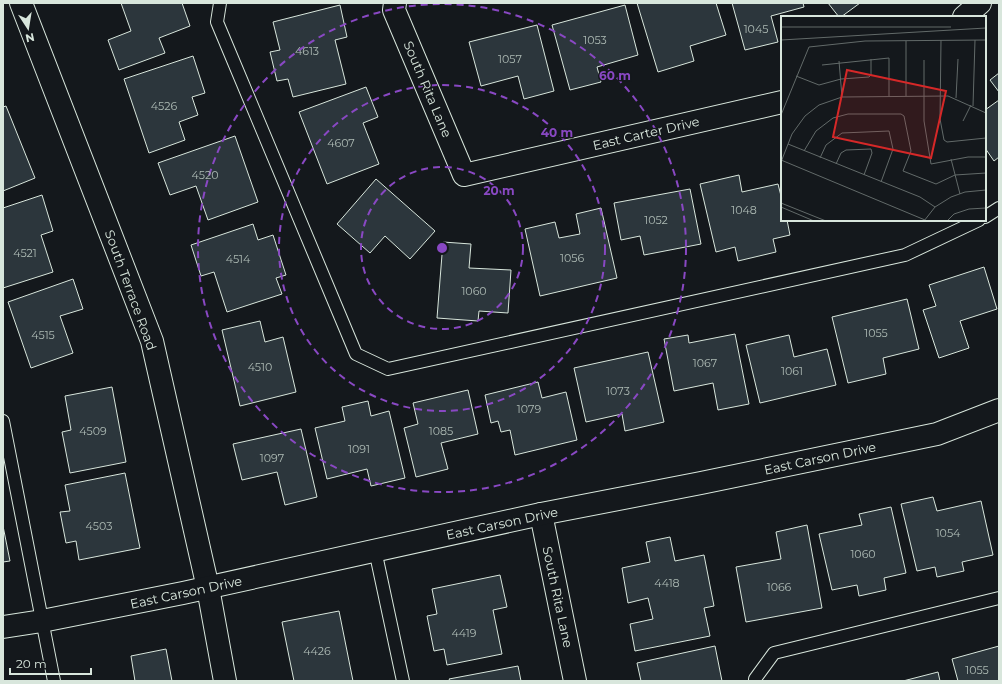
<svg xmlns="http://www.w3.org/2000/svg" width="1002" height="684" font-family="Montserrat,sans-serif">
  <rect width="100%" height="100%" fill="#14181c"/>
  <g fill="#2c363c" stroke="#d8e6dc">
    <polygon points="121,3 182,3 190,26 159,38 165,53 119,70 108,40 131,31"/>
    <polygon points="637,3 716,3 726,35 690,46 694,61 658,72"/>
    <polygon points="732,3 803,3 804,7 771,16 778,42 745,50"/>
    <polygon points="828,3 860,3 841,17 839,17"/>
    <polygon points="340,5 347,37 335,40 346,84 293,97 288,79 277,81 270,52 280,50 273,22"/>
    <polygon points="625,5 638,55 597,67 601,82 570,90 552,25"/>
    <polygon points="537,25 554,91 524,99 518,76 481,86 469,42"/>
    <polygon points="193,56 205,93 192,97 198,115 179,122 185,140 149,153 124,79"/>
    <polygon points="999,73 999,92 990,80"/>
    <polygon points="366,87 378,117 363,123 379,164 327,184 299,112"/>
    <polygon points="999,100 999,157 994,161 985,148 985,110"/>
    <polygon points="6,106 35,178 3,191 3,107"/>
    <polygon points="235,136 258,202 208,220 196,186 170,195 158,163"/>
    <polygon points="739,175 742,192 778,184 782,200 782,220 787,220 790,235 773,239 776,252 738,261 735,247 716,252 700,184"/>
    <polygon points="376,179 435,231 410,259 385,236 370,253 337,224"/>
    <polygon points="690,189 701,244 644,255 640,236 621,240 614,203"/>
    <polygon points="42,195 53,231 41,235 53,272 3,288 3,208"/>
    <polygon points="601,208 617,278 540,296 525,229 555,222 559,238 580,234 576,214"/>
    <polygon points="253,224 258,240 273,235 286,275 276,278 282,294 227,312 214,272 201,276 191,245"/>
    <polygon points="443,242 471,244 469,268 511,270 508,313 479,311 478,321 437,318"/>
    <polygon points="984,267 997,309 960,321 969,348 939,358 923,310 936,306 929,285"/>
    <polygon points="73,279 83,309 60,316 73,353 31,368 8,302"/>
    <polygon points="907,299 919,349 883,358 886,374 848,383 832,317"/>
    <polygon points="260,321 265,342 283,337 296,392 240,406 222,330"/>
    <polygon points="735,334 749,404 718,410 713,383 674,391 664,339 688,335 689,343"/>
    <polygon points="789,335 794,357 827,349 836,385 760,403 746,345"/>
    <polygon points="648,352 664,422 625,431 622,414 586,422 574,368"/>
    <polygon points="538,382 542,398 566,392 577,440 515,455 510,430 501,432 498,421 491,423 485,395"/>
    <polygon points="112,387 126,462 70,473 62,432 71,430 65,396"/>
    <polygon points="468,390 478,434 441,443 448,469 416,477 404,428 418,424 413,403"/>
    <polygon points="368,401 371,416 389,411 405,478 371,486 367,469 327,479 315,428 345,421 342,407"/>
    <polygon points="301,429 317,497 285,505 277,472 242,480 233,444"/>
    <polygon points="125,473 140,548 79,560 76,541 66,543 60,512 70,511 65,485"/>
    <polygon points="933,497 937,511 981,501 993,555 962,562 964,571 937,577 935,567 917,571 901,504"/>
    <polygon points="891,507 906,573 884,578 886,590 859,596 857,585 832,590 819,534 862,525 859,514"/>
    <polygon points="807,525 822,608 746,622 736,567 781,559 776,532"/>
    <polygon points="3,526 10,561 3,562"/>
    <polygon points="670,537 675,561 704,555 714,606 704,608 710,636 635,651 630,624 653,619 648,598 628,603 622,568 650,562 646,542"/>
    <polygon points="500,575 507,607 493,610 502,654 447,665 444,649 434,651 427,616 437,614 432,589"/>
    <polygon points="339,611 353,681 294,681 282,622"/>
    <polygon points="715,646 722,681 641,681 637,663"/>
    <polygon points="999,646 999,681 958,681 952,659"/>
    <polygon points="166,649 172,681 135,681 131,656"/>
    <polygon points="518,666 521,681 450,681 449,679"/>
    <polygon points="938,672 940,681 903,681"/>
  </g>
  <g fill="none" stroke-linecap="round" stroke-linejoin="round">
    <g stroke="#d8e6dc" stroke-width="14">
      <g id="service">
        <polyline points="220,3 217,22 356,354 388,369 905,255 979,220"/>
        <polyline points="985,217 999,208"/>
        <polyline points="3,421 54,681"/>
        <polyline points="375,550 403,681"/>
        <polyline points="755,681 755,679 774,653 999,598"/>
      </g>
    </g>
    <g stroke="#d8e6dc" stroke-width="24">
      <g id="minor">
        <polyline points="21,3 152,341 208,588 225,681"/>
        <polyline points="395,3 394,10 464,175 782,102"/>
        <polyline points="964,17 980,3"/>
        <polyline points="541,514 575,681"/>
        <polyline points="3,627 42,621 183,593 541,514 701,483 937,434 999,410"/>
      </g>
    </g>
    <use href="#service" stroke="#14181c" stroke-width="12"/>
    <use href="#minor" stroke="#14181c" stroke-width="22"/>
  </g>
  <g fill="none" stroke="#8948c3" stroke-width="2" stroke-dasharray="7 5">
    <circle cx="442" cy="248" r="81"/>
    <circle cx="442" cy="248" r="163"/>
    <circle cx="442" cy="248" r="244"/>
  </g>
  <g text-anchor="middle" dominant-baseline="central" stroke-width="3" stroke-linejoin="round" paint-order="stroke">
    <g font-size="11" fill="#adbab4">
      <text x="756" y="29">1045</text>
      <text x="595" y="40">1053</text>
      <text x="307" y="51">4613</text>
      <text x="510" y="59">1057</text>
      <text x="164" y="106">4526</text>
      <text x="341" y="143">4607</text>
      <text x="205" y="175">4520</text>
      <text x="744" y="210">1048</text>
      <text x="656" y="220">1052</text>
      <text x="25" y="253">4521</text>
      <text x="572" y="258">1056</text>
      <text x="238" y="259">4514</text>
      <text x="474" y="291">1060</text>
      <text x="876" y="333">1055</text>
      <text x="43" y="335">4515</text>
      <text x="705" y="363">1067</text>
      <text x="260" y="367">4510</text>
      <text x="792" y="371">1061</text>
      <text x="618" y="391">1073</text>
      <text x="529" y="409">1079</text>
      <text x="93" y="431">4509</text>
      <text x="441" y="431">1085</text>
      <text x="359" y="449">1091</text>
      <text x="272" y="458">1097</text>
      <text x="99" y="526">4503</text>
      <text x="948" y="533">1054</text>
      <text x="863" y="554">1060</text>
      <text x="667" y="583">4418</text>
      <text x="779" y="587">1066</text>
      <text x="464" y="633">4419</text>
      <text x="317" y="651">4426</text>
      <text x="977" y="670">1055</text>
    </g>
    <g font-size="13" fill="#d8e6dc" stroke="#14181c">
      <text transform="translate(428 89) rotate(67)">South Rita Lane</text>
      <text transform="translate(646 133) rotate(-13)">East Carter Drive</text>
      <text transform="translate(131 290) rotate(70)">South Terrace Road</text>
      <text transform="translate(820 458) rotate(-12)">East Carson Drive</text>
      <text transform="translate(502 523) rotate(-12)">East Carson Drive</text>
      <text transform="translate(186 592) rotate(-12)">East Carson Drive</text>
      <text transform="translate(558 597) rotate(78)">South Rita Lane</text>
    </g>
  </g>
  <g transform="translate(781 16)">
    <rect width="205" height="205" fill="#14181c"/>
    <path fill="none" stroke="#626a69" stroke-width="1" d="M0,11H170M0,24L205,12M160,24L159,103L163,124L166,126L205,122M143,44V105L150,148L187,141H205M58,45L61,81M41,49L108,42V80M15,60L38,69L60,63L88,61L90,59V43M125,80V25M175,82L177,43M192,90L194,24M0,99L28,31L84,25L205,24M182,105L190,89M7,128L139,181L154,191M23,135L35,115L52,102L67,98H120L123,100L130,135L122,155L155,168L174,159L205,157M39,142L45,129L61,117L108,115L112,133L100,166M170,143L179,178M0,144L144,204M0,146L11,118L24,100L38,89L61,81L167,80L205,97M55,148L60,137L65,134L90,133L91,137L83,159M0,187L45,205M0,191L33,205M143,205L154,191L170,181L184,176L205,174M166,205L173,198L188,193L205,192"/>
    <path fill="#d62828" fill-opacity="0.15" stroke="#d62828" stroke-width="2" d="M66,54L165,75L150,142L52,121Z"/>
    <rect width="205" height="205" fill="none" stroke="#d8e6dc" stroke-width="2"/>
  </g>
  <circle cx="442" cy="248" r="6" fill="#8948c3" stroke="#14181c" stroke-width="2"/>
  <g font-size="12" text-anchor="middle" font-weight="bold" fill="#8948c3" stroke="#14181c" stroke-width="3" stroke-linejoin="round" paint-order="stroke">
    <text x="615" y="80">60 m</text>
    <text x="557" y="137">40 m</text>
    <text x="499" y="195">20 m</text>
  </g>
  <rect width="1002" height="684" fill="none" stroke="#d8e6dc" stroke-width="8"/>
  <g transform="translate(28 28) rotate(168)" stroke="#14181c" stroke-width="3" paint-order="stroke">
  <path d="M0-3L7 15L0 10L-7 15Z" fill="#d8e6dc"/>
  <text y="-6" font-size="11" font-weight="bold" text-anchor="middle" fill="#d8e6dc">N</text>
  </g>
  <path d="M10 668v6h81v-6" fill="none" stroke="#d8e6dc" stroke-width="2"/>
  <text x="16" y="668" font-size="12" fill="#d8e6dc" stroke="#14181c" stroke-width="3" paint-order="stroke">20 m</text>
</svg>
